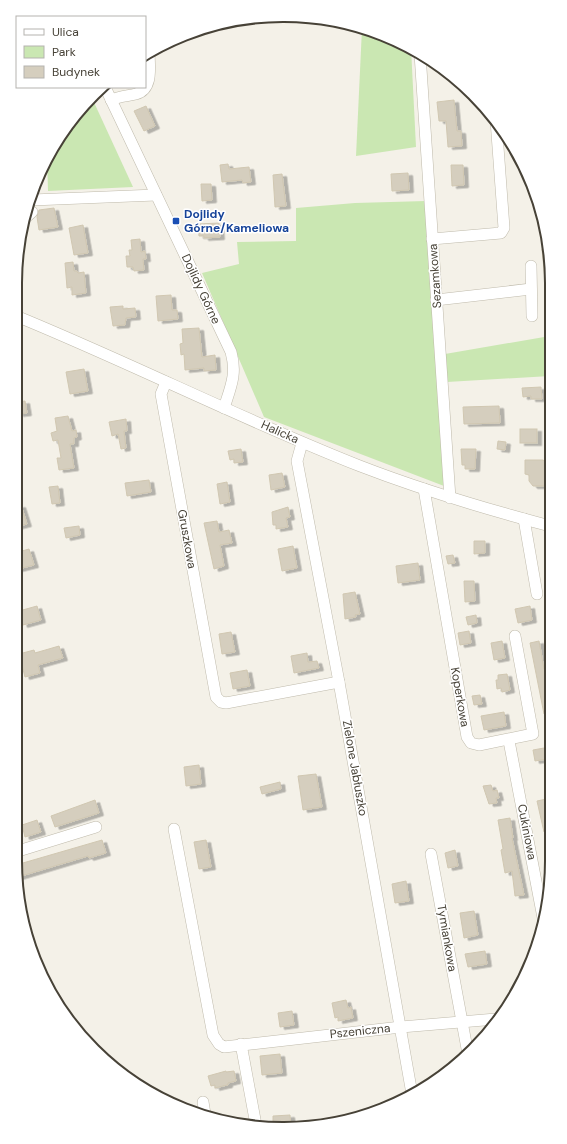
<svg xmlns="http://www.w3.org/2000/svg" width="567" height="1144" font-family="'DM Sans',sans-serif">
  <defs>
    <filter id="shadow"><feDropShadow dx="4.5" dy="2.5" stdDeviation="0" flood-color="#0004"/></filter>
  </defs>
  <rect width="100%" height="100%" fill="#f4f1e8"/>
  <g fill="#cae7b2">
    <polygon points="362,28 402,43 411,48 416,147 356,156"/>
    <polygon points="92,98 133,187 48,191 47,159 70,120"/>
    <polygon points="426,201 444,486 264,417 202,273 239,264 237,242 296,241 296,208 355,203"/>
    <polygon points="550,336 550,376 447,382 445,354"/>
  </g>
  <g fill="#d5cebe" stroke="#d0c7b1" filter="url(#shadow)">
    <polygon points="454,100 457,131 461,131 462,146 448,147 446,121 439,121 437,102"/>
    <polygon points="146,106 155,126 144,131 134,111"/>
    <polygon points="228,164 229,169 249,167 251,182 243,183 242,180 222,182 220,165"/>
    <polygon points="451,165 463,165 464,185 452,186"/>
    <polygon points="408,173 409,190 392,191 391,174"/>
    <polygon points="282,174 286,206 275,207 273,175"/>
    <polygon points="201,184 211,184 212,200 202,201"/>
    <polygon points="54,208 58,227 39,230 37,217 39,210"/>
    <polygon points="219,223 220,237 204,238 204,236 199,236 198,224"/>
    <polygon points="83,225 88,253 74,255 69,228"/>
    <polygon points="140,239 141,252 145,251 146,259 143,259 144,270 134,271 133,267 127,267 126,256 130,256 129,250 132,250 131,240"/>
    <polygon points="550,248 550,279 545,280 542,249"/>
    <polygon points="73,262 74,271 77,271 78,273 84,272 86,293 72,295 72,287 67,288 65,263"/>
    <polygon points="171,295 172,310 177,310 178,319 158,321 156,296"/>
    <polygon points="123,306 123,309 135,308 136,317 126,318 125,325 113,326 110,307"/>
    <polygon points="199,328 202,357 215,355 216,370 204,371 204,368 185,370 184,354 181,355 180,344 183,343 182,329"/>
    <polygon points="84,369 88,391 70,394 66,372"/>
    <polygon points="541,387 542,399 531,399 531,396 523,397 522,388"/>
    <polygon points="25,401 27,413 19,414 18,402"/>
    <polygon points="499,406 500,423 464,424 463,407"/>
    <polygon points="68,416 72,431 76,430 77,437 74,438 74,444 70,444 74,468 59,470 57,458 61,458 58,440 53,441 51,433 57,431 55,418"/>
    <polygon points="126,419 127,431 124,431 126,448 121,449 118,434 112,436 109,422"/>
    <rect x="520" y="429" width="17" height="14"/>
    <polygon points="498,441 506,442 505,450 497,449"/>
    <polygon points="241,449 243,462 234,463 234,459 230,460 228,451"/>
    <polygon points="461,449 476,449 475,469 465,469 465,465 462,465"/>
    <polygon points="525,460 543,460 550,465 550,480 546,486 533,486 529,481 529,475 525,474"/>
    <polygon points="282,473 285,487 271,490 269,475"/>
    <polygon points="149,480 151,492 127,496 125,483"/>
    <polygon points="227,482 230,502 220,504 217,484"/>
    <polygon points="58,486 60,503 52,504 49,487"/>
    <polygon points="21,505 27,524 15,527 15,506"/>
    <polygon points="288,507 290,517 286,518 288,527 276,529 276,525 273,525 272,512"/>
    <polygon points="217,521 219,532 229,530 232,543 220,545 224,566 214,569 204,523"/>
    <polygon points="79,526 80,535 66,538 64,528"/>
    <polygon points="474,541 485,541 485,553 474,554"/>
    <polygon points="293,546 297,568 282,571 278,549"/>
    <polygon points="29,549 34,565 18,569 15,553"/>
    <polygon points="453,555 455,563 448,564 446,556"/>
    <polygon points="418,563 420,580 398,583 396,566"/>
    <polygon points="464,581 474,581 475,601 465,602"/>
    <polygon points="355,592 360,614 355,615 356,617 345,619 343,594"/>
    <polygon points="37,606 41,620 23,625 19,611"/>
    <polygon points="530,606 532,620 518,623 515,609"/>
    <polygon points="476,615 477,623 468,625 466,617"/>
    <polygon points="469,631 471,643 460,645 458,633"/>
    <polygon points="231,632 235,652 222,654 219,634"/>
    <polygon points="502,641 505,658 494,660 491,643"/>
    <polygon points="539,641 544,669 549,668 551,676 551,713 544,714 530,643"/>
    <polygon points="59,646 63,658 38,665 40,673 25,677 19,654 34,650 35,653"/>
    <polygon points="307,653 308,662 317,661 319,668 294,673 291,656"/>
    <polygon points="247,670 250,686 233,689 230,673"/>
    <polygon points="507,674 510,690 502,692 501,688 497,689 496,680 498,680 498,675"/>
    <polygon points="480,695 482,704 474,705 472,696"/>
    <polygon points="504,712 506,726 484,730 481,716"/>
    <polygon points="544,748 547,759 535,761 533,750"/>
    <polygon points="199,765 201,784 186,786 184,767"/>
    <polygon points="316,774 322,807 303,810 298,776"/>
    <polygon points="280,782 281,789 262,794 260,787"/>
    <polygon points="491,785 493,791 497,790 499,798 496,798 497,803 489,804 483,786"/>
    <polygon points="551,798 551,830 544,832 537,801"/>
    <polygon points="95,800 99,813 55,827 51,816"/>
    <polygon points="510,818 513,838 512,838 524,895 515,896 512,871 505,873 501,850 503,849 498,820"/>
    <polygon points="37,820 41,832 25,837 22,825"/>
    <polygon points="102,840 106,853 89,858 88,856 18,877 16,865"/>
    <polygon points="206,840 211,867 199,869 194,842"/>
    <polygon points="455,850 458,866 448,868 445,853"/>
    <polygon points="406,881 409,901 395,903 392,884"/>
    <polygon points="474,911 478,935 464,938 460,913"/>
    <polygon points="485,951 487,964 468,967 465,954"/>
    <polygon points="346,1000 348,1008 351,1007 353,1018 338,1021 338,1017 335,1018 332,1003"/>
    <polygon points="292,1011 294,1025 280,1027 278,1013"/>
    <polygon points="280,1054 282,1073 262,1075 260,1056"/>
    <polygon points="226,1071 226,1072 234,1071 236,1081 228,1083 228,1085 223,1086 215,1088 215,1085 211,1086 208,1076"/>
    <polygon points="290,1115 291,1126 273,1125 273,1116"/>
  </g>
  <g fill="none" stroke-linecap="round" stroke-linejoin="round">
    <g stroke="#bfbaab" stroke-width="12">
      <g id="minor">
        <polyline points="420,54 450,498"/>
        <path d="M105,87L231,352C237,374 231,386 224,408"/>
        <path d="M111,100C120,96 128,96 136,94C154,89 149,65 149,51"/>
        <polyline points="32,200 156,195"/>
        <polyline points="23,220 32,212"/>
        <polyline points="432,239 501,233 504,228 496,120"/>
        <polyline points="531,266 532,316"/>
        <polyline points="436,300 531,289"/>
        <path d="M16,316C131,363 243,420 360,466C422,490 486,509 550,526"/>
        <polyline points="166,382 161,394 163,405 216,697 221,702 226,703 339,682"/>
        <polyline points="302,443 297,461 339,682 412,1094"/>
        <polyline points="424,489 467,737 471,743 479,745 533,734 515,636"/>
        <polyline points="524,519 537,594"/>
        <polyline points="509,741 544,923"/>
        <polyline points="174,829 213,1035 219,1044 224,1047 401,1027 496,1019"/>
        <polyline points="15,852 96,827"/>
        <polyline points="431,854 468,1054"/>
        <polyline points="241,1044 256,1125"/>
        <polyline points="203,1102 205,1114"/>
      </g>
    </g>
    <use href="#minor" stroke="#fff" stroke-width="11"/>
  </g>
  <rect fill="#1a4fb4" stroke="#fff" stroke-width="1.5" x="172" y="217" width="8" height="8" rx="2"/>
  <g text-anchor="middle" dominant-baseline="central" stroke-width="3" stroke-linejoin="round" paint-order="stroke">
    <g font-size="12" font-weight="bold" fill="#164399" stroke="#fff" text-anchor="start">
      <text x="184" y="214">Dojlidy<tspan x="184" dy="14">Górne/Kameliowa</tspan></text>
    </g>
    <g font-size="12" fill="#474237" stroke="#fff">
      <text transform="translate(435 276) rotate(-94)">Sezamkowa</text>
      <text transform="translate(201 289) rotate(65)">Dojlidy Górne</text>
      <text transform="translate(280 432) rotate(24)">Halicka</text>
      <text transform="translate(187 539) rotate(80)">Gruszkowa</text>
      <text transform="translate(460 697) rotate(80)">Koperkowa</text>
      <text transform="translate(355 768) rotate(80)">Zielone Jabłuszko</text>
      <text transform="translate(527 832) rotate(79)">Cukiniowa</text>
      <text transform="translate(447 938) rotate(80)">Tymiankowa</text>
      <text transform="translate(360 1031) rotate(-6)">Pszeniczna</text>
    </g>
  </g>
  <path d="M0 0H567V1144H0ZM283 22H284A261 261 0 0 1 545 283V861A261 261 0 0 1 284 1122H283A261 261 0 0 1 22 861V283A261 261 0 0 1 283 22Z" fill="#fff" fill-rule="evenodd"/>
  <path fill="none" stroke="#474237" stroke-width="2" d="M283 22H284A261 261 0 0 1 545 283V861A261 261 0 0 1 284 1122H283A261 261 0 0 1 22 861V283A261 261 0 0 1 283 22Z"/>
  <rect x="16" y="16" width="130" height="72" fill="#ffffff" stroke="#b5b3af"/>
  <rect x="24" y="29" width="20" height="6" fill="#ffffff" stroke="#b5b3af"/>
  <text x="52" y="36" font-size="12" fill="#474237">Ulica</text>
  <rect x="24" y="46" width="20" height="12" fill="#cae7b2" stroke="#b5b3af"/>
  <text x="52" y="56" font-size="12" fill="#474237">Park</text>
  <rect x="24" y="66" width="20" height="12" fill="#d5cebe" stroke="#b5b3af"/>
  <text x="52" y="76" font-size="12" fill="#474237">Budynek</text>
</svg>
